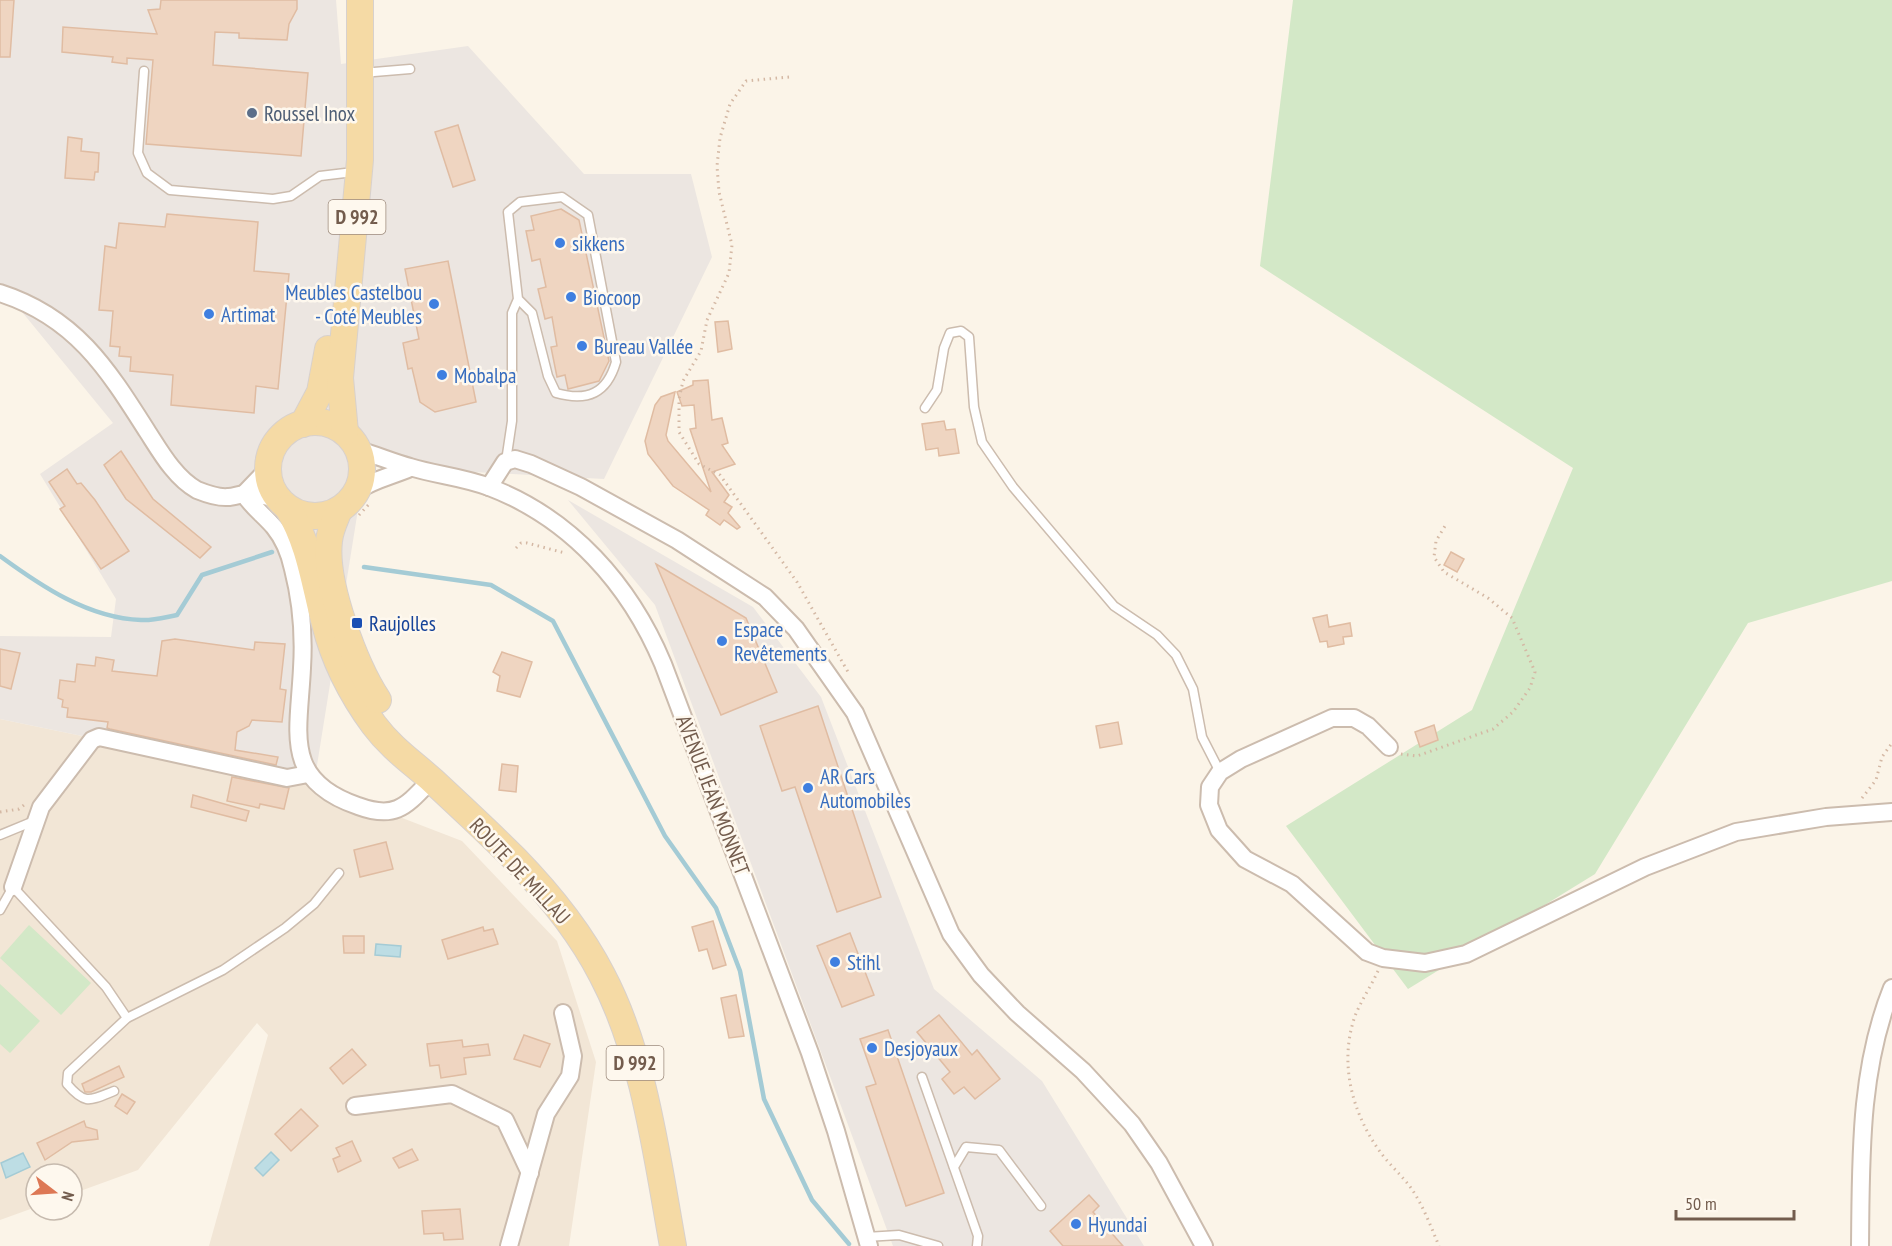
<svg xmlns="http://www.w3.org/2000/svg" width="1892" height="1246" font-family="'PT Sans Narrow',sans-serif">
  <rect width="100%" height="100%" fill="#fbf4e8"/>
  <polygon fill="#f2e6d6" points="0,719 314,784 462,841 557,941 596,1062 569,1246 209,1246 268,1035 257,1023 138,1170 72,1194 72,1174 36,1174 36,1207 0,1220"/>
  <g fill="#ece6e1">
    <polygon points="0,0 336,0 341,64 468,46 584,174 691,174 712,257 604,479 365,466 314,784 0,719 0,636 111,637 116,599 40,474 113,423 0,285"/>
    <polygon points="568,500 753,607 821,697 934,989 1042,1081 1144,1246 893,1246 655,605"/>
  </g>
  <g fill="#d3e8c7">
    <polygon points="1293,0 1892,0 1892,581 1748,623 1595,874 1408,989 1286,826 1472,710 1573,468 1260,266"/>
    <polygon points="29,925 91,983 61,1015 0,958"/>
    <polygon points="0,984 40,1021 10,1053 0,1044"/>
  </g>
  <g fill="#bddde4" stroke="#a4cbd5" stroke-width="1.5">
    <polygon points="376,944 401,946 400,957 375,955"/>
    <polygon points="271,1152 279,1160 263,1176 255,1168"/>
    <polygon points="23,1153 30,1167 6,1178 1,1163"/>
  </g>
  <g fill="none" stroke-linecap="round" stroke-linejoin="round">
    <g stroke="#a4cbd5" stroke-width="4.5">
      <path d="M0,556C41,586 88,618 141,620C152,621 166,617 177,615L202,575L272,552"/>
      <polyline points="364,567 491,585 553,621 665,836 716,908 740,971 764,1099 812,1200 849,1244"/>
    </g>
  </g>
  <g fill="#efd5c1" stroke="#e0bca2" stroke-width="1.5">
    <polygon points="0,0 14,0 10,57 0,57"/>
    <polygon points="161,0 297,0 297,9 289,24 287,40 239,38 239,33 215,32 213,65 308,73 301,156 146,144 153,60 127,58 127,64 112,62 113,57 62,52 63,27 157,34 148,10 160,9"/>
    <polygon points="458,125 475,180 453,187 435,132"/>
    <polygon points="68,137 82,139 81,151 99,153 98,172 95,172 94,180 65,178"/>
    <polygon points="561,209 579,220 609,361 599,381 568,389 565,375 557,377 551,347 557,346 552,317 545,319 538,289 546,287 540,259 532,261 526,231 534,230 531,216"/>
    <polygon points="167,214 258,222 254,271 289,274 278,389 256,386 254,413 171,405 173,375 130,371 131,357 119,356 120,347 110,346 113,311 99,310 105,246 116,248 119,223 165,227"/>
    <polygon points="448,261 476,402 435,412 420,402 412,368 408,369 403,343 419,339 405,269"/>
    <polygon points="728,321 732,349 718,352 715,322"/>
    <polygon points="708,380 712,420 722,418 728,443 722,445 735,464 712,472 729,495 724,502 732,507 728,513 740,527 737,529 724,520 720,525 706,515 709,510 673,486 648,454 645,441 655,405 661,397 675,392 666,435 668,441 711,492 690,429 696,428 694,405 682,406 677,392 693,385 693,381"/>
    <polygon points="944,421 946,430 955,429 959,453 939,456 938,448 926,450 922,424"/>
    <polygon points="121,451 153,499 211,547 200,558 126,499 104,465"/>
    <polygon points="67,469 77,484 81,483 95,500 129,551 101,569 60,509 65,506 49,482"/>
    <polygon points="1451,552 1464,559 1457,572 1444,565"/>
    <polygon points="656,564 746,618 777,692 721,715"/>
    <polygon points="1327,615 1329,627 1350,623 1352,636 1343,637 1344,644 1328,647 1327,641 1320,642 1313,618"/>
    <polygon points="175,639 254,650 255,642 285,644 280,689 286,690 282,722 252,720 249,726 237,732 235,750 278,757 276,765 110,729 107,728 108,722 67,717 68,708 62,707 63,700 58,698 60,680 75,682 77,664 95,666 96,657 114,660 112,671 157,676 162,641"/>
    <polygon points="0,649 20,653 11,689 0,686"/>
    <polygon points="502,652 532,662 520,697 497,691 500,676 493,672"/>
    <polygon points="818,706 881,897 837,912 795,787 782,791 760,726"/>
    <polygon points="1118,722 1122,744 1100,748 1096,726"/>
    <polygon points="1434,725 1438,740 1420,747 1415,732"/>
    <polygon points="502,764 518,766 516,792 499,790"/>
    <polygon points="232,777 289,788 284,809 260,804 259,808 227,801"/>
    <polygon points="193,795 249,811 246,821 191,807"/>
    <polygon points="386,842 393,869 360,877 354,850"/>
    <polygon points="713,921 726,965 713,969 707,949 699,951 692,927"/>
    <polygon points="483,927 484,931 493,929 498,944 448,959 442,940"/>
    <polygon points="850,933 874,995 842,1007 817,946"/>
    <polygon points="343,936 364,936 364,953 344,953"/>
    <polygon points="736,995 744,1036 729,1038 721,998"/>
    <polygon points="939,1015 972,1055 977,1050 1000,1079 975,1099 964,1087 954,1094 942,1079 950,1072 917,1032"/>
    <polygon points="888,1030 944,1193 906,1206 866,1087 876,1084 860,1039"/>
    <polygon points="524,1035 550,1044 540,1067 514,1059"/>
    <polygon points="462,1040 463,1047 488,1044 490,1055 464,1058 466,1074 441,1078 439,1065 430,1066 427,1044"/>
    <polygon points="352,1049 366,1065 343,1084 330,1068"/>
    <polygon points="119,1066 124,1077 91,1092 85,1092 82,1084"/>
    <polygon points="122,1094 135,1102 127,1114 115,1106"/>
    <polygon points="301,1109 318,1126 291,1151 275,1134"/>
    <polygon points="84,1121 86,1127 97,1130 98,1139 72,1142 45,1160 37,1143"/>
    <polygon points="352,1141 361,1161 338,1172 333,1159 340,1156 336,1148"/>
    <polygon points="412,1149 418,1160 399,1168 393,1158"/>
    <polygon points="1089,1195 1099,1206 1093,1212 1123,1246 1063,1246 1050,1231"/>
    <polygon points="460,1209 463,1239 444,1240 443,1233 424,1234 422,1211"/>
  </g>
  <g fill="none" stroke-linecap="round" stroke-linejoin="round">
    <g stroke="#ccbcae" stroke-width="11">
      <g id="service">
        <polyline points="144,71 138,153 147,173 170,190 273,199 291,196 320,176 345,173"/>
        <polyline points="362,73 410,69"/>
        <polyline points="925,408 937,390 944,348 950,333 961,331 969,337 974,407 982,442 1013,487 1114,606 1157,635 1176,655 1193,689 1202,737 1220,772"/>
        <path d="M506,461L512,421V313L518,299L508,212L520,202L562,197L588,215L616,362C607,393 588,402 556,393L548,376L532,313L518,299"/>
        <polyline points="0,835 34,821"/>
        <polyline points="0,910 13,887 106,987 127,1018"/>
        <polyline points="922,1077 978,1236 977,1246"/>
        <path d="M114,1091C89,1101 85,1105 67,1084L68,1073L127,1018L223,970L285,928L314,904L339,873"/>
        <polyline points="954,1167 966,1147 999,1150 1041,1206"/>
        <polyline points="866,1237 899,1235 938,1246"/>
      </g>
    </g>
    <g stroke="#ccbcae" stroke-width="20">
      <g id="minor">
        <path d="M0,293C75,317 107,368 147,431C160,451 175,478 197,490C207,494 218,498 228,497C234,497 240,494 246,494C257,495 268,497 278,498"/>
        <path d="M358,450C376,455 392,462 410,467C436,475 463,477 489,487C571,518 630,585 663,664L810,1053L836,1131L869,1246"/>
        <polyline points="489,487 505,462 515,459 531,464 581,487 677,540 765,597 796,629 855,713 951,934 981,975 1017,1013 1083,1071 1132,1124 1159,1163 1204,1246"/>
        <path d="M358,490C375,479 392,476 410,468"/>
        <path d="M244,494C252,507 264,515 274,527C283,538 290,555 293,569C301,600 304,636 302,668C299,733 282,780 358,806C396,820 406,806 431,780"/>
        <polyline points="244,494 268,469"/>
        <polyline points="1389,747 1368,726 1354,718 1332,718 1241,759 1220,772 1210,787 1209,805 1219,830 1245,859 1292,884 1367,952 1383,958 1425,963 1466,954 1645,867 1736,832 1826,817 1892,812"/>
        <polyline points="13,887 41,807 92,740 99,737 287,778 308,774"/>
        <polyline points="355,1106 452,1094 505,1120 530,1173"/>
        <polyline points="509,1246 546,1114 570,1076 573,1056 563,1013"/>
        <path d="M1860,1246C1861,1158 1859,1070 1892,988"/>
      </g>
    </g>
    <g stroke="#d8d1cd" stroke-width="28">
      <g id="primary">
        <circle cx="315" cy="469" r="47"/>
        <polyline points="303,424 320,392 328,349"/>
        <polyline points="345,432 340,378 360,160 360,0"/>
        <path d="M288,508C310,545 314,583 325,624C334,660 352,695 374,725C392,749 412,762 433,781C461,807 489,833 515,859C549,894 580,932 602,975C644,1054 657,1158 673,1246"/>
        <path d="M339,510C335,520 330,530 329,541C324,583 355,665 378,700"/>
      </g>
    </g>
    <g stroke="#d4b8a4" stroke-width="3" stroke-dasharray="1.5 4.5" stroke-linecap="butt">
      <polyline points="789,77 746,81 730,104 720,138 717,166 719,192 732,245 729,273 707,320 701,351 683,381 679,399 679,432 699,464 720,475 797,582 848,672"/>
      <polyline points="359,515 371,502"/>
      <polyline points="516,548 521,543 527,543 565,553"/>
      <polyline points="1401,754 1417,756 1493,729 1513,712 1530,688 1535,672 1512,618 1488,598 1444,572 1434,557 1436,541 1445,526"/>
      <polyline points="1862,798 1876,780 1882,757 1892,743"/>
      <polyline points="0,812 19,809 24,805"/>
      <path d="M1378,971C1371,986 1361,1001 1355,1016C1338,1065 1353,1117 1384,1157C1393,1168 1403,1177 1411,1188C1423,1205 1431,1227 1439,1246"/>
    </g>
    <use href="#service" stroke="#fff" stroke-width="8"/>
    <use href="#minor" stroke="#fff" stroke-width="16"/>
    <use href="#primary" stroke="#f5daa5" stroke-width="26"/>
  </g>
  <circle fill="#5c6f8a" stroke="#fef8ee" stroke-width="2" cx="252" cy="113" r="6"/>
  <g fill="#3f7fe0" stroke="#fef8ee" stroke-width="2">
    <circle cx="560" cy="243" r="6"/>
    <circle cx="571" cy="297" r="6"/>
    <circle cx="434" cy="304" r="6"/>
    <circle cx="209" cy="314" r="6"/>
    <circle cx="582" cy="346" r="6"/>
    <circle cx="442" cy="375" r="6"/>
    <circle cx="722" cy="641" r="6"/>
    <circle cx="808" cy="788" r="6"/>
    <circle cx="835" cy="962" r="6"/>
    <circle cx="872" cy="1048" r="6"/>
    <circle cx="1076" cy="1224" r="6"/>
  </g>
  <rect fill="#1a4fb4" stroke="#fef8ee" stroke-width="2" x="351" y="617" width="12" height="12" rx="3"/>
  <g text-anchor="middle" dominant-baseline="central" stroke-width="5" stroke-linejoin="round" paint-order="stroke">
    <g fill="#fef8ee" stroke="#9d8b7d" stroke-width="1.5">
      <rect x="328.5" y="200" width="57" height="34" rx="4.5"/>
      <rect x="606.5" y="1046" width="57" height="34" rx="4.5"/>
    </g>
    <g font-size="20" font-weight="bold" fill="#735c4d">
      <text x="357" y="217">D 992</text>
      <text x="635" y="1063">D 992</text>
    </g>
    <g font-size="21" fill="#4e5e75" stroke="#fef8ee" text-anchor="start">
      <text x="264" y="113">Roussel Inox</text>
    </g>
    <g font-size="21" fill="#366cbe" stroke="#fef8ee" text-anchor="start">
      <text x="572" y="243">sikkens</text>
      <text x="422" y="292" text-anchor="end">Meubles Castelbou<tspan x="422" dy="24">- Coté Meubles</tspan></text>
      <text x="583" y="297">Biocoop</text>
      <text x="221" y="314">Artimat</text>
      <text x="594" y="346">Bureau Vallée</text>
      <text x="454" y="375">Mobalpa</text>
      <text x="734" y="629">Espace<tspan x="734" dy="24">Revêtements</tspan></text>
      <text x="820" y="776">AR Cars<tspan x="820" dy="24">Automobiles</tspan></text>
      <text x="847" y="962">Stihl</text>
      <text x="884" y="1048">Desjoyaux</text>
      <text x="1088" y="1224">Hyundai</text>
    </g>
    <g font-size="21" fill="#164399" stroke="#fef8ee" text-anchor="start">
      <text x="369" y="623">Raujolles</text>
    </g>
    <g font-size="21" fill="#735c4d" stroke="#fef8ee">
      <text transform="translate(713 795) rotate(69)">AVENUE JEAN MONNET</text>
      <text transform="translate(520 871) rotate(47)">ROUTE DE MILLAU</text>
    </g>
  </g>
  <g transform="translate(54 1192) rotate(107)"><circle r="28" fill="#fef8ee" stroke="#c6baae" stroke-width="1.5"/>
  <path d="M0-4.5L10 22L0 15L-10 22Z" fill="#dd7855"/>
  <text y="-9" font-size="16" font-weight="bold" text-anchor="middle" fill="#735c4d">N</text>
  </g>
  <path d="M1676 1210v9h118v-9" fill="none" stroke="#735c4d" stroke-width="3"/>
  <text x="1685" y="1210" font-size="18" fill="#735c4d" stroke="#fef8ee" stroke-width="4.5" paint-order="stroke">50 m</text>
</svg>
